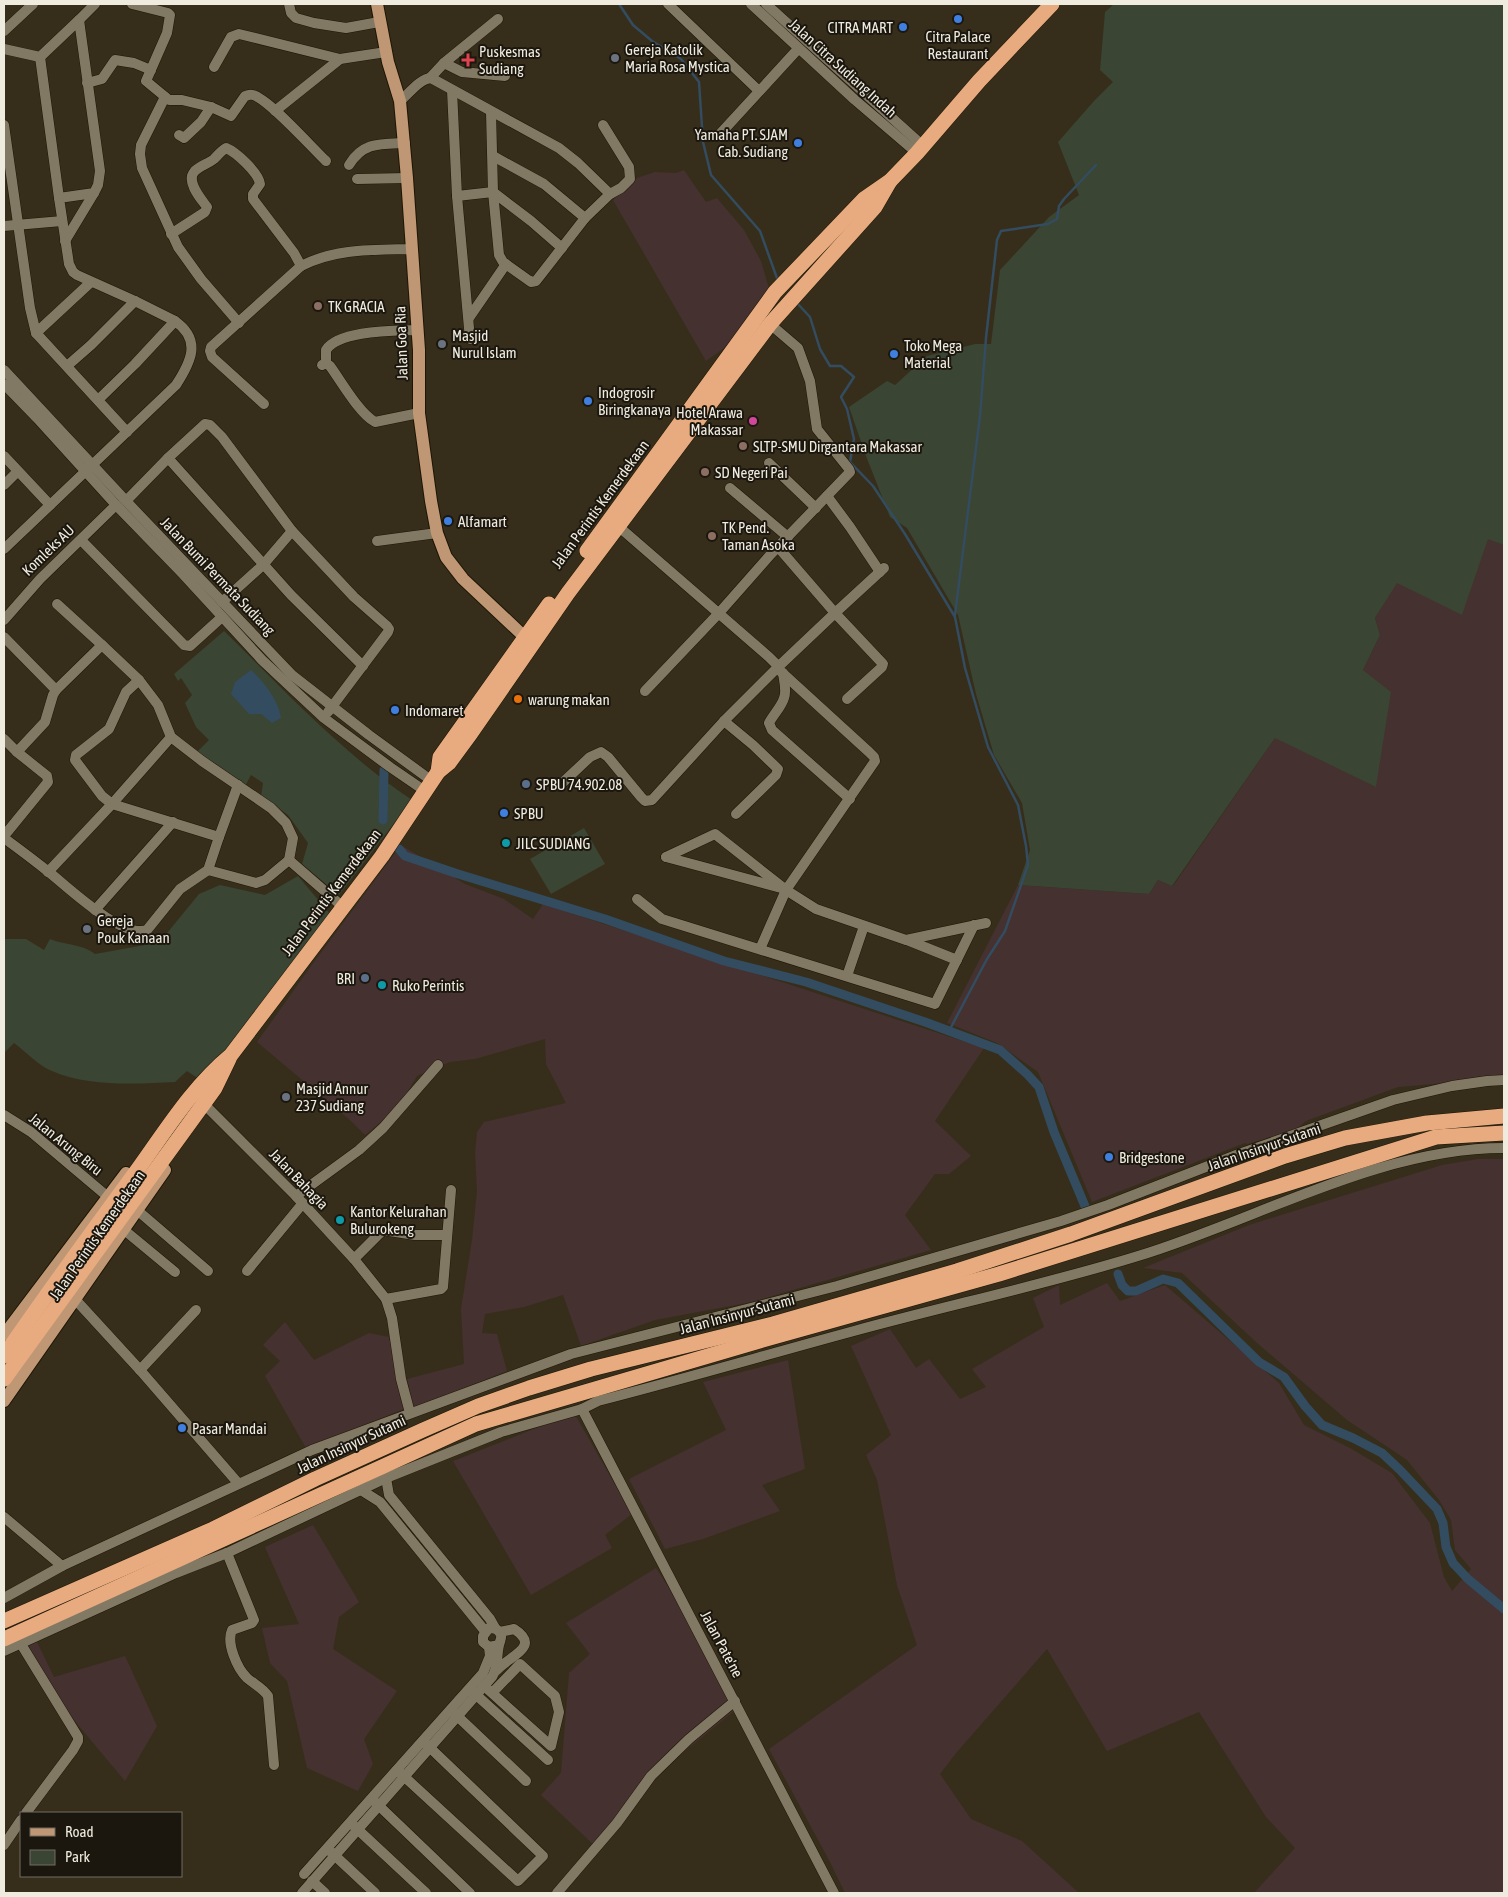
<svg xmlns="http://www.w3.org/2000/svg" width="1508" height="1897" font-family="'Asap Condensed',sans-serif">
  <rect width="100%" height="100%" fill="#362e1b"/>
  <g fill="#45312f">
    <polygon points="684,170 706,202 717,198 744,230 761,261 770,292 727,346 706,361 613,200 637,178 655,172 676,173"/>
    <polygon points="1488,538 1504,545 1504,1078 1398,1087 1306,1121 1294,1131 1247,1144 1245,1143 1092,1202 1038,1072 997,1043 947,1023 1018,885 1149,894 1158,880 1173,886 1275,738 1363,670 1380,635 1375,618 1396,583"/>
    <polygon points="401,845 465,884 504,899 533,919 543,904 984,1048 935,1121 971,1156 949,1174 935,1174 905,1215 931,1250 752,1302 655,1320 581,1346 563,1295 524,1307 485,1314 482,1333 497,1334 507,1371 413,1408 407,1379 464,1364 461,1309 472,1240 477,1191 475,1153 477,1132 484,1122 566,1103 546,1064 545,1039 475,1059 450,1062 417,1076 398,1108 365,1135 351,1121 257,1042 311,966"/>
    <polygon points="1478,1159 1504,1159 1504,1893 1254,1893 1295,1848 1266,1817 1199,1712 1107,1751 1047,1649 957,1752 940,1774 971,1819 1022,1841 1079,1893 845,1893 830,1862 769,1749 917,1645 897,1585 877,1480 866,1455 891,1435 851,1346 890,1329 916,1368 929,1359 960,1399 986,1387 972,1369 1044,1327 1033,1298 1059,1285 1060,1305 1107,1283 1120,1301 1165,1285 1279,1383 1304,1425 1350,1448 1392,1473 1430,1523 1444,1577 1452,1591 1471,1569 1455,1550 1451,1520 1439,1500 1407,1460 1347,1420 1257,1343 1182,1273 1143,1268 1249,1225 1442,1165"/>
    <polygon points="285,1322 314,1360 369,1333 389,1337 404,1409 306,1448 265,1376 280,1361 263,1345"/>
    <polygon points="788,1360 805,1469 762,1485 780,1511 703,1539 665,1549 629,1479 726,1430 703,1382"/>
    <polygon points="574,1413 632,1514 605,1535 612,1548 531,1595 453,1461"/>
    <polygon points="313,1525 359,1602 339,1617 333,1649 397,1691 364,1739 373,1764 358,1791 307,1768 287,1681 270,1663 262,1628 299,1624 265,1547"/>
    <polygon points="656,1568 680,1605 734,1711 658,1773 595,1846 541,1795 561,1773 569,1673 590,1654 566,1623"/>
    <polygon points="36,1640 54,1677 125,1656 157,1726 125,1781 43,1683 24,1645"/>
  </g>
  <g fill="#3a4533">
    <polygon points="1114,4 1504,4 1504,545 1488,539 1462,615 1397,583 1375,618 1380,635 1363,670 1391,692 1376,787 1275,738 1172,886 1158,880 1149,894 1018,885 1030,850 1022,803 994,755 976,694 958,615 907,528 890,517 866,456 849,407 887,381 895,385 927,356 975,344 991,344 1000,270 1049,217 1079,195 1058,142 1094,101 1113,82 1100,70 1105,12"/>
    <path d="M224,631C284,690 342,753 412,800L339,895L302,864L308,843L288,815L261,796L263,783L251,775L244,788L195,754L209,740L196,727L185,703L192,695L181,678L178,681L174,674Z"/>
    <polygon points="584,828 605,864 551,894 530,859"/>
    <path d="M298,876L330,914L202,1081L187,1071L175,1082C137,1084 88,1087 52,1071C40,1067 25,1051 14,1043L4,1053V939H26L44,950L50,939C64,945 83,944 95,954L156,943L163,938L199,894L220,885L265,895Z"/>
  </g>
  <path fill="#334c60" d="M251,670C264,682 279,701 281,718L272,723L261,714H249L231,694L235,682Z"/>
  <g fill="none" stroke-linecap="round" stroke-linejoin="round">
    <g stroke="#334c60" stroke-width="2.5">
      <polyline points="619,4 633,25 652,41 681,59 699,82 703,142 711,175 760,231 778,281"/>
      <polyline points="797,303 810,317 820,349 830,366 841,366 854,377 841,397 847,409 854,439 850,462 873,486 905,534 955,617 965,668 988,747 1018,805 1026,846 1028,865 1005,931 987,959 949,1031"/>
      <polyline points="955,615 980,416 986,338 997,240 1001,231 1048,224 1057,219 1059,206 1064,199 1096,165"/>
    </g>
    <g stroke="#334c60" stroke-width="9">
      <polyline points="383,820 384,770"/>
      <polyline points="399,849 405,856 455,873 605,919 724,961 806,982 925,1022 1000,1050 1027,1074 1039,1087 1054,1132 1087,1211"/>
      <polyline points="1118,1274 1122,1285 1128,1291 1136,1291 1163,1279 1178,1283 1259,1362 1284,1377 1305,1406 1322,1425 1353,1438 1382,1453 1400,1470 1437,1509 1443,1523 1446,1547 1453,1563 1468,1579 1504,1609"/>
    </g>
    <g stroke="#1e1605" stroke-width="11">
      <g id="minor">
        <path d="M132,4L168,13L170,15L167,33L146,81L169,100H182L211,107L231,116L245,96C249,95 249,94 253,95C269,99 312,148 326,161"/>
        <polyline points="289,4 291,13 296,18 314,23 346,28 379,22"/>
        <polyline points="668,4 759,91"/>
        <polyline points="751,4 855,100 917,153"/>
        <polyline points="766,4 923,146"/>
        <polyline points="79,20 95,4"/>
        <polyline points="4,31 33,4"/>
        <polyline points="4,49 40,57 79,20 100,171 98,185 94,193 59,198 69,264 73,272 77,275 135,301 175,321"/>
        <polyline points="40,57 59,198"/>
        <polyline points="444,63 498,19"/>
        <polyline points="214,67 231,37 239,34 340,59 386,52"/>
        <polyline points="430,78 444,63 462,72 505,76"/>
        <polyline points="87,83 102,79 115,60 134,63 151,70"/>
        <polyline points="452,90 457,196 470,339"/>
        <polyline points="165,97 141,145 140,154 142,168 178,247 201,279 239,323"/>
        <path d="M400,101C409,94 419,79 431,78L559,148L578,163L610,194"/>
        <polyline points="275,111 340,59"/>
        <polyline points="491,112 493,192 499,255 503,262 531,282 536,281 585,218 610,194 621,188 630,179 629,167 603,125"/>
        <polyline points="4,125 30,308 36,333 127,432"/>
        <polyline points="720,134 798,49"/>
        <polyline points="179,135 184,138 201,122 211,107"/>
        <polyline points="493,156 544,184 585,218"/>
        <path d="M349,165C363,142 380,144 405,143"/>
        <polyline points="357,179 407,178"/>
        <polyline points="457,196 493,192 531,221 562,248"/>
        <polyline points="4,226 62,221"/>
        <path d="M171,234L205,212L207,207C201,199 186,182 194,172C199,166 208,164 214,159C218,155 221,151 226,148C236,152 259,173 260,184L253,194V199L294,253L301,266L211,347L210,351L212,357L264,404"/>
        <polyline points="65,241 94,193"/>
        <path d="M301,266C336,248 374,250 412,249"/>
        <polyline points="469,318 506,264"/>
        <polyline points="36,333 91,282"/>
        <path d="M326,363V350C339,330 394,331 417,330"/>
        <path d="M322,365L326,363L330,366C341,381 359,413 375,422L419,413"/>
        <polyline points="67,366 91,345 135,301"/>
        <polyline points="4,370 126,501 292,675 369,735 432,781"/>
        <polyline points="4,384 37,418 116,505 183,574 262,660 324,718 390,767 425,791"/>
        <polyline points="4,456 50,505"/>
        <polyline points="168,458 205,424 210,425 222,437 292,531"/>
        <polyline points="769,463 816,508"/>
        <polyline points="4,485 17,472"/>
        <polyline points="730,488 788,537"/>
        <polyline points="827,496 850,527 880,572"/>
        <polyline points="126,501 168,458 291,595 363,666"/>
        <polyline points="81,540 184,645 190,646 222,617"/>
        <polyline points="377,541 437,533"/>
        <polyline points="778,547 835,613 884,568"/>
        <path d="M4,549L176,385C191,362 202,340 175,321L135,364L98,400"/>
        <polyline points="222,602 263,565 292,531 354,597 387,626 389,629 388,632 328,712"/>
        <polyline points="57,604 102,645"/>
        <polyline points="4,620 40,579 116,505"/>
        <polyline points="4,637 56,690 53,695 45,722 17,752 47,776 48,782 4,836"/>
        <polyline points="778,667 835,613 883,664 882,667 847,699"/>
        <path d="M783,673C784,681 787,691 784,698C782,706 773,715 769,723L772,730L850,799"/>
        <polyline points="56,690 102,645 139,680"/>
        <polyline points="645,691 719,613 771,554 850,472 849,469 817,429 810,381 798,348 770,324"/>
        <polyline points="724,721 753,745 778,769 776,775 736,814"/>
        <polyline points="4,739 17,752"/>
        <polyline points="559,786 590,757 601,752 608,757 641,797 645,801 652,800 724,721 777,668 777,665 769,657 618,526"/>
        <polyline points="219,837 238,785"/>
        <path d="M4,838C19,849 35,861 50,873C69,888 122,939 147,930L180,889L208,870L219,837L112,804L102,796L75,760L76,755L109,729L126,692L139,680L158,705L171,737L202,761L271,808L286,823L293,838L289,860"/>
        <polyline points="666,857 715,834 786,890 816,909 906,940 986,923"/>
        <polyline points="666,857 781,888"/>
        <polyline points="208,870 256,883 265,880 289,860 343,907"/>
        <polyline points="48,872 112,804 171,737"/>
        <polyline points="637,899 662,919 935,1004 974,925"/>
        <polyline points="95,910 173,822"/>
        <polyline points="907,940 957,960"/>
        <polyline points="760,949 786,890 875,761 874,757 869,752 777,668"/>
        <polyline points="847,976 864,926"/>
        <polyline points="208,1108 296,1196 354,1259 386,1299 392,1318 401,1379 410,1413"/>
        <polyline points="4,1115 31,1132 108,1197"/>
        <polyline points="296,1196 359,1150 383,1128 438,1065"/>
        <polyline points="137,1210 208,1271"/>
        <polyline points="123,1229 175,1272"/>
        <polyline points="354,1259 383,1230 415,1235 447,1235"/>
        <polyline points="247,1271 303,1203"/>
        <polyline points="74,1298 140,1370 238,1483"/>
        <polyline points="386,1299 441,1289 443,1287 451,1190"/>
        <polyline points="140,1370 196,1310"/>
        <polyline points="582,1409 834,1893"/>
        <polyline points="386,1478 389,1495 490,1619 495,1628"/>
        <polyline points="361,1490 380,1502 485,1631"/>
        <polyline points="4,1517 62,1566"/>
        <path d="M227,1553L254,1620L252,1623L232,1630C226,1643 237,1668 247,1678C254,1684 263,1688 268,1696L274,1765"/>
        <polyline points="4,1598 62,1566 312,1450 571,1354 837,1286 1061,1221 1108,1205 1239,1154 1393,1100 1452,1086 1487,1081 1504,1080"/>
        <polyline points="21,1644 78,1737 78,1741 73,1750 26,1813"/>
        <path d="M4,1651L176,1573L227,1553L386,1478L501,1432L582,1409L598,1401C684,1379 769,1354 854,1331C949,1305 1044,1285 1138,1256C1257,1220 1378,1148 1504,1148"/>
        <path d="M497,1670C509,1656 542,1647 514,1629L500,1632"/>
        <polyline points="484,1686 492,1693 551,1746 559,1712 555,1696 520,1664 492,1693"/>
        <polyline points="473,1692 548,1760"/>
        <polyline points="454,1713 526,1781"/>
        <polyline points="397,1770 518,1881 543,1856 423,1741"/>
        <polyline points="374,1801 470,1893"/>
        <polyline points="354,1826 426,1893"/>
        <polyline points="4,1845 21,1820"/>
        <polyline points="330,1851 375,1893"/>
        <polyline points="304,1874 483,1673 490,1656 489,1647"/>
        <polyline points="312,1881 325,1893"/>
        <path d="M302,1893L492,1677C499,1666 496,1657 499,1645C500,1640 503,1637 500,1633C498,1629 493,1628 489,1628L483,1636V1642L489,1647L499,1645"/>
        <polyline points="557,1893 617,1823 651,1776 689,1739 735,1701"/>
      </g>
    </g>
    <g stroke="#1e1605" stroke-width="14">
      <g id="major">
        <polyline points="377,4 388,62 400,101 407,178 419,350 419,413 431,501 437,533 446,557 463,579 531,643"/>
        <polyline points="4,1335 126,1173"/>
        <polyline points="4,1401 165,1170"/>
      </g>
    </g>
    <g stroke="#1e1605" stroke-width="16">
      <g id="highway">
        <polyline points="587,551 775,292 864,199 890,181 917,153 979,81 1052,4"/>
        <polyline points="438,772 440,757 549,604"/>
        <path d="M4,1356C46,1295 89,1236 133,1176C163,1135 191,1088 231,1055L382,856L438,772L449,763L471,733L568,593L770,324L875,207L890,181"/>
        <polyline points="4,1379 215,1088 229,1059"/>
        <polyline points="4,1621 213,1529 315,1479 423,1430 478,1406 529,1388 591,1369 773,1324 957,1271 1071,1234 1285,1156 1345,1138 1427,1123 1504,1116"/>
        <polyline points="4,1639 476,1424 766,1339 999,1274 1436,1137 1504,1133"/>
      </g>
    </g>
    <use href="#minor" stroke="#827964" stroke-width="10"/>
    <use href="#major" stroke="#bf9774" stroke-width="12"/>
    <use href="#highway" stroke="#e8ab7f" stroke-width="15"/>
  </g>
  <g fill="#3f7fe0" stroke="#1b170f" stroke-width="2">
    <circle cx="958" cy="19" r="5"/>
    <circle cx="903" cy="27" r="5"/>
    <circle cx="798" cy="143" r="5"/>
    <circle cx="894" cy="354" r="5"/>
    <circle cx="588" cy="401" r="5"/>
    <circle cx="448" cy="521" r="5"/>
    <circle cx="395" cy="710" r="5"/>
    <circle cx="504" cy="813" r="5"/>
    <circle cx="1109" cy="1157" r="5"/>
    <circle cx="182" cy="1428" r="5"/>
  </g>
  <g fill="#6b7280" stroke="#1b170f" stroke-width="2">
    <circle cx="615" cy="58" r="5"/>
    <circle cx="442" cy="344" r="5"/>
    <circle cx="87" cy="929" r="5"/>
    <circle cx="286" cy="1097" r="5"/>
  </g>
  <path fill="#e0444e" stroke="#1b170f" stroke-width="2" d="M465.5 52.5h5v5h5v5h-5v5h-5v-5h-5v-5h5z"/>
  <g fill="#8d6e63" stroke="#1b170f" stroke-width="2">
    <circle cx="318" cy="306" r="5"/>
    <circle cx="743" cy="446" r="5"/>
    <circle cx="705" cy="472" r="5"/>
    <circle cx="712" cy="536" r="5"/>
  </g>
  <circle fill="#d1479c" stroke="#1b170f" stroke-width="2" cx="753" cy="421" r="5"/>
  <circle fill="#e8710a" stroke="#1b170f" stroke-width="2" cx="518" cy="699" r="5"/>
  <g fill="#5c6f8a" stroke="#1b170f" stroke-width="2">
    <circle cx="526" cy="784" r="5"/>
    <circle cx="365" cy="978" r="5"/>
  </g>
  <g fill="#0f9aa8" stroke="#1b170f" stroke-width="2">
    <circle cx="506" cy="843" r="5"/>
    <circle cx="382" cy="985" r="5"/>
    <circle cx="340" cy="1220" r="5"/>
  </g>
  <g text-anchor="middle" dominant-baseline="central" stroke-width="4" stroke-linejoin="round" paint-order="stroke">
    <g font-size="15" fill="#f0ebdf" stroke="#1b170f" text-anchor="start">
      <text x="893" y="27" text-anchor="end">CITRA MART</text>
      <text x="958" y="36" text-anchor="middle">Citra Palace<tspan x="958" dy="17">Restaurant</tspan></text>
      <text x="625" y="49">Gereja Katolik<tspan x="625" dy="17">Maria Rosa Mystica</tspan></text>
      <text x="479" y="51">Puskesmas<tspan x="479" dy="17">Sudiang</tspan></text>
      <text x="788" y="134" text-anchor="end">Yamaha PT. SJAM<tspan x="788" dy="17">Cab. Sudiang</tspan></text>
      <text x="328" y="306">TK GRACIA</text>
      <text x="452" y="335">Masjid<tspan x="452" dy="17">Nurul Islam</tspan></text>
      <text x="904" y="345">Toko Mega<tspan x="904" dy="17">Material</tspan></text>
      <text x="598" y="392">Indogrosir<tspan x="598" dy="17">Biringkanaya</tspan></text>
      <text x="743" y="412" text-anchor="end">Hotel Arawa<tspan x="743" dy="17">Makassar</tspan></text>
      <text x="753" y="446">SLTP-SMU Dirgantara Makassar</text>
      <text x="715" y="472">SD Negeri Pai</text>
      <text x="458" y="521">Alfamart</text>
      <text x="722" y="527">TK Pend.<tspan x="722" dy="17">Taman Asoka</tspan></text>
      <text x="528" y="699">warung makan</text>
      <text x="405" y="710">Indomaret</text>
      <text x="536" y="784">SPBU 74.902.08</text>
      <text x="514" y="813">SPBU</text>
      <text x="516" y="843">JILC SUDIANG</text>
      <text x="97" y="920">Gereja<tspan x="97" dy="17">Pouk Kanaan</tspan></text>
      <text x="355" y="978" text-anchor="end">BRI</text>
      <text x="392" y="985">Ruko Perintis</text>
      <text x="296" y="1088">Masjid Annur<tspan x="296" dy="17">237 Sudiang</tspan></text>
      <text x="1119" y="1157">Bridgestone</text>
      <text x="350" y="1211">Kantor Kelurahan<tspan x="350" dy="17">Bulurokeng</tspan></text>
      <text x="192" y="1428">Pasar Mandai</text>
    </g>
    <g font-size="15" fill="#f0ebdf" stroke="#1b170f">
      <text transform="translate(843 68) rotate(42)">Jalan Citra Sudiang Indah</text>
      <text transform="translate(401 343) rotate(-92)">Jalan Goa Ria</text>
      <text transform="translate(600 504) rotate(-54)">Jalan Perintis Kemerdekaan</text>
      <text transform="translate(48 550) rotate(-44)">Komleks AU</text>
      <text transform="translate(218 576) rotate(46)">Jalan Bumi Permata Sudiang</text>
      <text transform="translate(331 892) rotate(-53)">Jalan Perintis Kemerdekaan</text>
      <text transform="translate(66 1144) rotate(39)">Jalan Arung Biru</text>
      <text transform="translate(1264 1147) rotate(-19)">Jalan Insinyur Sutami</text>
      <text transform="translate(299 1179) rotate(46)">Jalan Bahagia</text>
      <text transform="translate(97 1235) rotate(-55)">Jalan Perintis Kemerdekaan</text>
      <text transform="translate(737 1314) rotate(-15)">Jalan Insinyur Sutami</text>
      <text transform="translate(351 1444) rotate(-25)">Jalan Insinyur Sutami</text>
      <text transform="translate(722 1644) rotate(62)">Jalan Pate'ne</text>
    </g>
  </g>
  <rect width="1508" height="1897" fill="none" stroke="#f0ebdf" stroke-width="10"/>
  <rect x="20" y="1812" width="162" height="65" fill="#1b170f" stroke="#706c62"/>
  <rect x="30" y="1828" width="25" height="8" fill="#bf9774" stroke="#706c62"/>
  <text x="65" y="1837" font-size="15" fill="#f0ebdf">Road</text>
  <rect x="30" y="1850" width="25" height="15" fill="#3a4533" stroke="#706c62"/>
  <text x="65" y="1862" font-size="15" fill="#f0ebdf">Park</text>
</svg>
